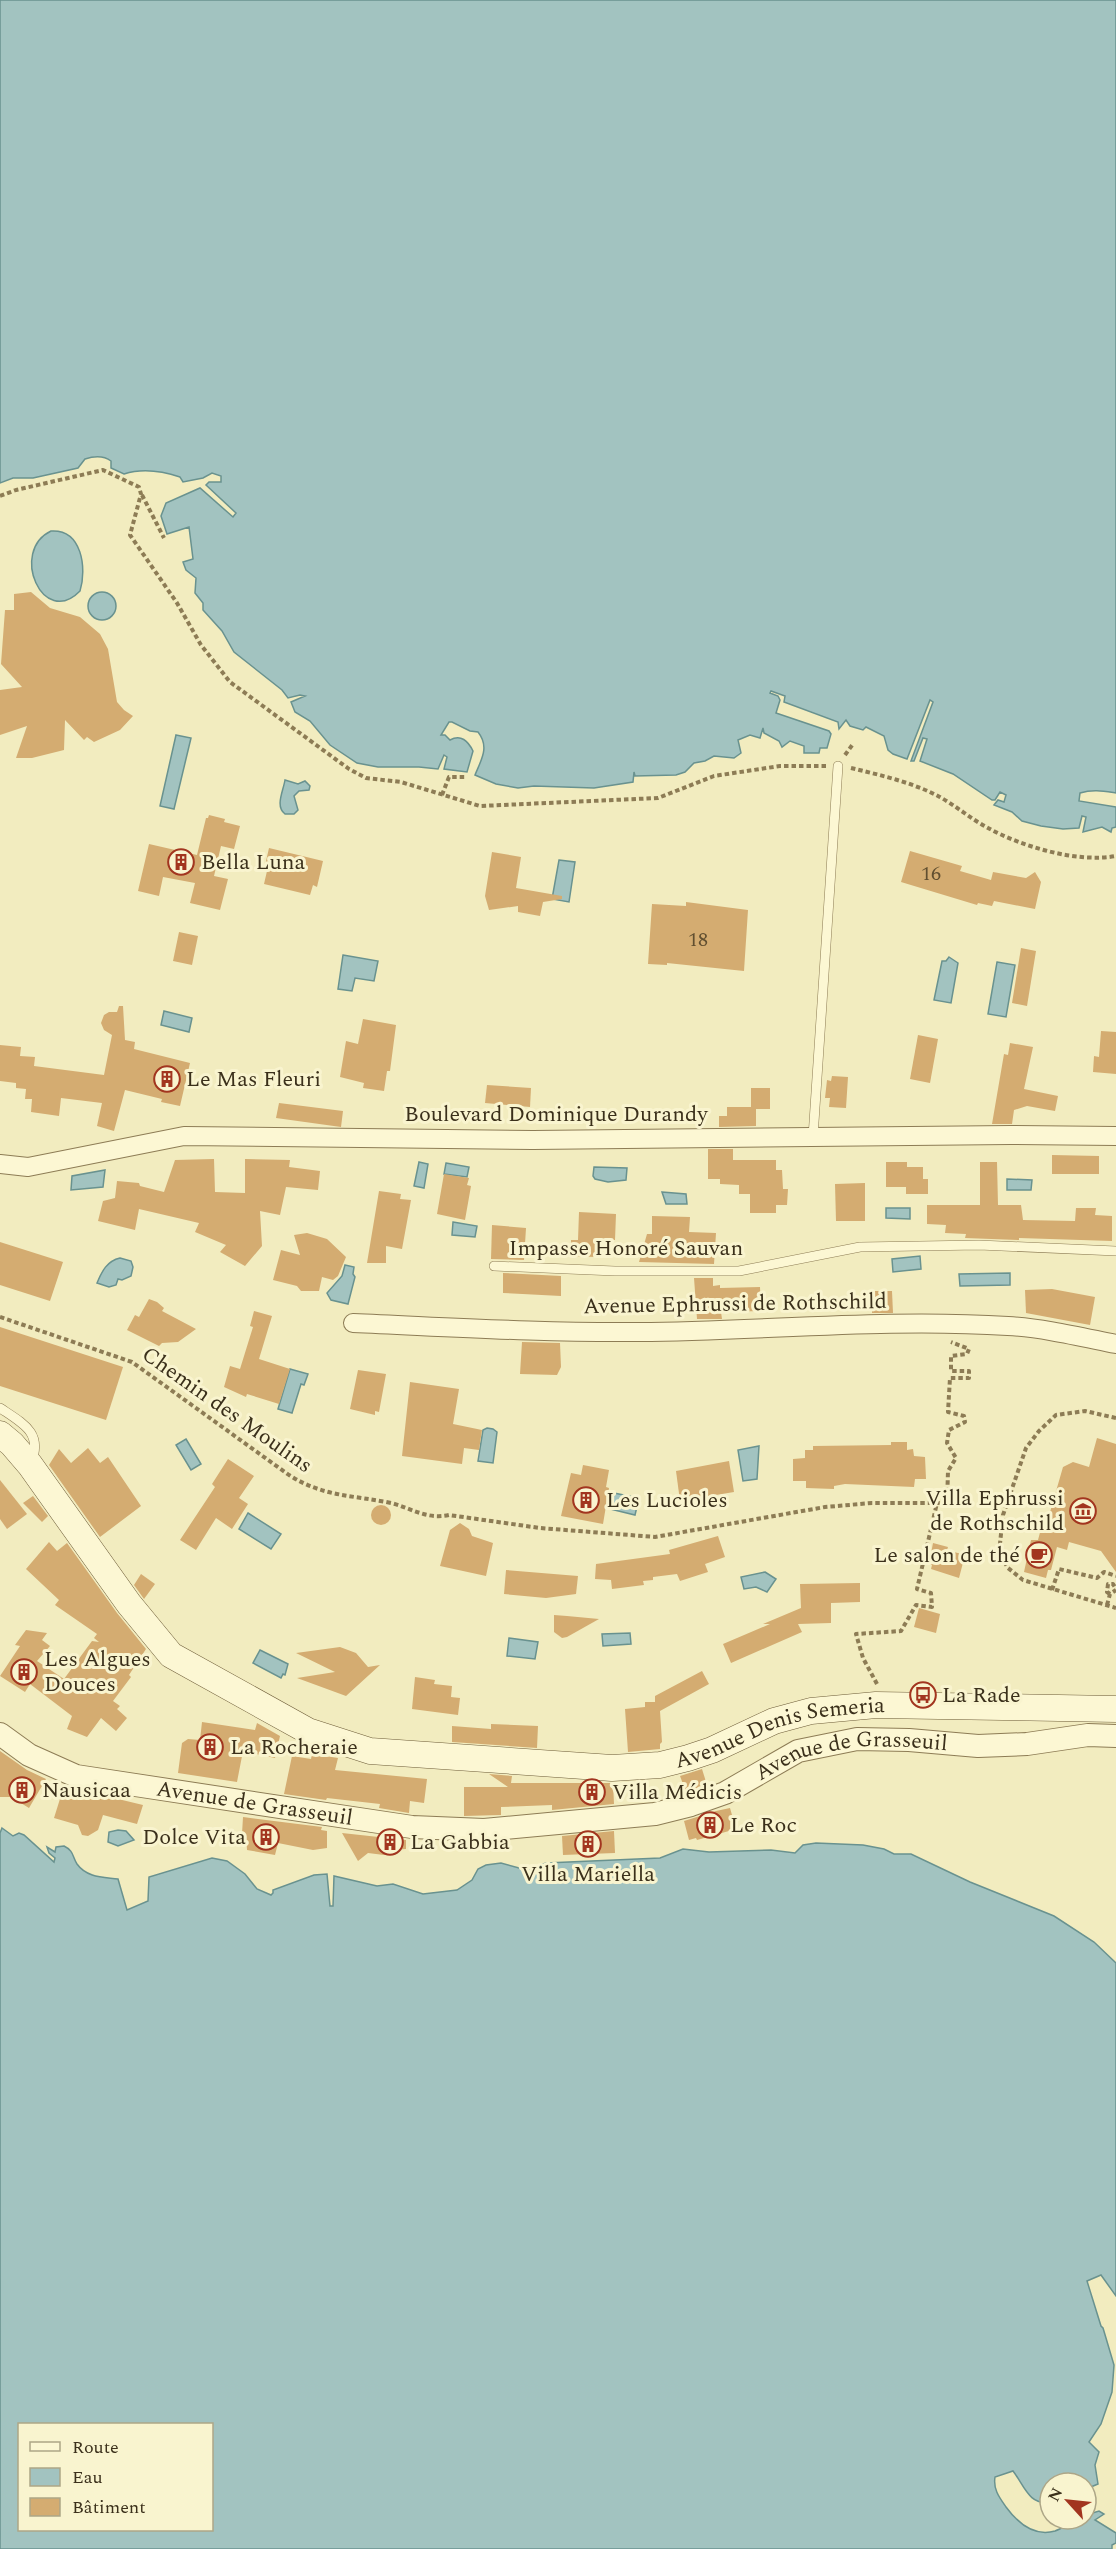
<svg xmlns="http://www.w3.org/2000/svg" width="1116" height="2549" font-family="Spectral,serif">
  <rect width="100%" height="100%" fill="#f2ecbf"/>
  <g fill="#a2c3c0" stroke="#69928f" stroke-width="1.5" fill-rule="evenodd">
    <path d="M0,0H1116V793C1103,791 1093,789 1080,793L1079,801L1116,807V827L1112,828L1111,832L1102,827L1083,832L1086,817L1082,816L1079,828L1063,829L1041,826L1022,821L1012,812L994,805L998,800L1004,802L1006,795L1000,792L995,800H992L953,774L920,761L927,739L923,738L914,761H911L933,702L930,700L907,759L893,754L888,750L884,736L866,727L863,730L850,726L846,720L839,729L838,722L784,702L785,696L771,691L770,693L778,696L780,700L776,713L829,731L831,734L827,748H820L819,753H804V746L790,741L782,747L779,741L764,733L763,728L760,738L750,735L738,740L741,753L734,758L714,756L705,761L694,763L685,772L676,775L635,776L634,772L633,782L594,788L534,786L518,788L496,784L475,775C481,760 490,747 478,732L470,731L452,722H449L441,735H445L450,740C461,734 468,741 473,751L467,772L444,769L447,757L444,755L438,769L419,767H378L357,763L330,745L310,721L295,712L291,702L305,696L300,695L288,698L282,690L234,652L222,631L203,610V603L195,593L196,578L186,570L183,562L193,559L189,527L167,534L161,516L166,503L200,488L233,517L236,513L206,485L209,482H221V476L212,473L203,478L183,482L180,477C162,471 143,468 124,474L111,468V461C103,455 94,456 85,459L78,468L33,478H13L0,483Z"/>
    <path d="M51,531C82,529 87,568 80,591C43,629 9,551 51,531Z"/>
    <circle cx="102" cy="606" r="14"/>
    <polygon points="176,735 191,738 174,809 160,806"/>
    <path d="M285,780L298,784L305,781L310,786L309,790L299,791L294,796L298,810L294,814H285C275,806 283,792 285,780Z"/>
    <polygon points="559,860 575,862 569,902 552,899"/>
    <polygon points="343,955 378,961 374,981 355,978 352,991 338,989"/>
    <polygon points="949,957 958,963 951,1003 934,1000 942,961 946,961"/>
    <polygon points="997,962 1015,965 1006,1017 988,1014"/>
    <polygon points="164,1011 192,1018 189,1032 161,1025"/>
    <polygon points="419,1162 428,1164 424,1188 414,1186"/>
    <polygon points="446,1163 469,1167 467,1177 444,1174"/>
    <polygon points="594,1167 627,1168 626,1180 608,1182 595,1179 593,1176"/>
    <polygon points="105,1170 103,1187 71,1190 72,1176"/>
    <polygon points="1007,1179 1032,1180 1031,1190 1007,1190"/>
    <polygon points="662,1192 686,1194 687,1204 666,1204"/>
    <polygon points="886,1208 910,1208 910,1219 886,1218"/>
    <polygon points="453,1222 477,1226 475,1237 452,1235"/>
    <polygon points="920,1256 921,1269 893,1272 892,1259"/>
    <path d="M120,1258L131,1261L133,1267L131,1276L122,1280L118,1279L116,1285L109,1287L97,1283C102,1271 107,1261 120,1258Z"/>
    <polygon points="345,1265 354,1267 353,1274 355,1277 348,1304 331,1300 327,1293 342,1276"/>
    <polygon points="1010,1273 1010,1285 960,1286 959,1274"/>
    <polygon points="290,1369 308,1374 304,1385 301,1384 292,1413 278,1409"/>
    <polygon points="487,1428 493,1429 497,1432 493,1463 478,1461 483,1430"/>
    <polygon points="186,1439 201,1464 191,1470 176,1445"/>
    <polygon points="759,1446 757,1479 743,1481 738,1450"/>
    <polygon points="614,1493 639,1498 635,1515 610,1509"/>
    <polygon points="248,1513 281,1534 271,1549 239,1529"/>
    <polygon points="765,1572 776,1579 767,1592 756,1587 744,1589 741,1577"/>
    <polygon points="630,1633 631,1644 603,1646 602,1634"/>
    <polygon points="509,1638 538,1642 535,1659 507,1656"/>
    <polygon points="260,1650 288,1664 285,1675 283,1674 281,1678 253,1663"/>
    <path d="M2,1828L13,1836L19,1833L24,1835L54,1862L55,1858L49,1853L47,1847L55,1852L56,1847L64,1846C74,1851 72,1856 77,1864C87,1878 104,1877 118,1879L127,1910L148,1901L149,1877L212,1858L227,1861L245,1874L257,1889L271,1895L273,1893V1890L314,1875L327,1874L330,1906H333L334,1876L377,1886L393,1884L423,1894L457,1890L472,1880L478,1869L486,1865L501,1863L519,1868H533L546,1863L660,1858L683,1849L709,1852L771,1850L795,1853L803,1845L816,1843L863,1845L884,1849L894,1854H911L970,1882L1054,1916L1094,1942L1116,1963V2296L1101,2275L1087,2281L1101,2326L1103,2328L1114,2365L1112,2392L1101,2424L1089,2442L1099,2452L1095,2465L1098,2484L1086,2489V2483H1050V2502C1029,2506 1024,2485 1013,2471L995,2477C993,2489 999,2497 1006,2507C1017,2522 1034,2537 1055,2531C1066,2527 1074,2519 1086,2519V2515L1099,2511L1104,2514L1095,2520L1116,2533V2543L1112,2545V2549H0V1833ZM212,2424V2530H20V2424Z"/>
    <polygon points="118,1830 126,1831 134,1840 118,1846 108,1842 109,1832"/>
  </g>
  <g fill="#d4ac71">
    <polygon points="31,592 50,608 80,617 100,634 108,649 117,702 124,710 133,716 120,730 94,742 87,737 84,740 65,720 64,750 32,758 16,758 27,726 0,735 0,690 22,687 1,664 5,610 14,610 14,594"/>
    <polygon points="209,815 225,819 224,822 240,826 234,849 221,846 214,876 228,879 220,910 190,903 195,883 163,877 159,896 138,891 149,844 197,855 206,818 208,818"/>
    <polygon points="269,848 323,861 317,887 313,885 310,895 264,884 267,871 264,870"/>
    <polygon points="910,851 962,866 960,871 991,880 993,872 1026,878 1035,872 1041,882 1035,909 994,901 992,906 978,903 977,905 901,882"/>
    <polygon points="492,852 521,857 516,888 562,896 562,899 543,902 540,916 518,912 518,906 489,910 485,896"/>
    <polygon points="686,902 748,910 744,971 667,963 667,965 648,964 652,904 686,906"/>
    <polygon points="179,932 198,936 192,965 173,961"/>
    <polygon points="1021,948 1036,951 1027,1006 1012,1003"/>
    <polygon points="119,1006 123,1006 125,1040 135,1042 134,1049 190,1063 180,1106 161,1102 162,1099 125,1090 114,1131 97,1126 102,1103 61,1098 59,1116 31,1112 32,1099 25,1099 26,1089 16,1088 16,1083 0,1081 0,1045 21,1047 20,1056 35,1057 34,1066 104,1075 112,1035 104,1030 101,1023 104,1015 109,1012 117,1012"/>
    <polygon points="363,1019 396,1025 390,1071 387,1071 384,1091 363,1088 364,1083 340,1077 346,1041 358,1044"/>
    <polygon points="1101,1031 1116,1032 1116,1074 1093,1072 1094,1056 1099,1057"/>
    <polygon points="918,1035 938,1039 930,1083 910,1079"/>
    <polygon points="1010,1043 1033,1047 1024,1089 1058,1096 1055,1111 1027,1106 1014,1110 1012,1124 992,1124 1004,1054 1008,1055"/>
    <polygon points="832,1076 848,1077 846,1108 829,1107 830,1098 825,1098 827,1080 831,1081"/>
    <polygon points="487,1085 531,1088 530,1107 485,1103"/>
    <polygon points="751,1088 770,1088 770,1109 756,1109 756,1126 719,1127 719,1116 727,1116 727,1107 751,1107"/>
    <polygon points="279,1103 343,1111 341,1127 276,1118"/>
    <polygon points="708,1149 733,1149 733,1160 776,1160 776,1170 782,1170 783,1189 788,1189 787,1205 776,1205 776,1213 750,1213 750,1194 739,1194 739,1185 720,1184 720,1179 708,1179"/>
    <polygon points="1052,1155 1099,1156 1099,1174 1052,1174"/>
    <polygon points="214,1159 215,1192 245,1193 245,1159 290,1160 289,1167 320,1171 318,1190 286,1187 280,1215 260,1211 262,1246 245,1266 220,1252 226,1245 195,1232 199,1223 139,1209 135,1230 98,1221 103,1201 115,1198 117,1181 139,1183 140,1186 164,1192 175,1160"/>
    <polygon points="886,1162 907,1162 907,1167 923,1167 923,1179 928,1179 928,1194 906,1194 906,1187 886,1187"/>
    <polygon points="980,1162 997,1162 998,1205 1021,1205 1023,1220 1075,1221 1076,1208 1096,1208 1095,1215 1112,1216 1112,1241 1019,1238 1019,1240 965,1238 966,1234 945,1233 946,1225 927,1224 927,1205 980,1205"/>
    <polygon points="444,1174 469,1178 467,1185 471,1186 465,1220 437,1214"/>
    <polygon points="865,1183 865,1221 836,1221 835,1184"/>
    <polygon points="379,1191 401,1194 400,1199 411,1200 402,1249 386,1246 386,1263 367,1263"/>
    <polygon points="579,1212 616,1214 615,1240 605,1240 605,1245 595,1245 595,1257 571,1256 571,1240 578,1240"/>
    <polygon points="652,1216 690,1217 689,1232 716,1233 714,1264 639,1262 647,1234 652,1234"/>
    <polygon points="492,1225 526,1228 524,1260 491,1259"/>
    <polygon points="307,1233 327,1239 346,1257 338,1276 333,1280 322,1277 319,1291 301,1291 297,1286 273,1280 281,1250 300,1255 294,1235"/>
    <polygon points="0,1242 63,1262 50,1301 0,1285"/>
    <polygon points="503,1273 561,1276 561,1296 503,1293"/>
    <polygon points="694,1278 713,1278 713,1286 720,1285 720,1288 760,1287 761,1311 721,1312 722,1319 697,1319"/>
    <polygon points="1052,1289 1095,1297 1090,1325 1026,1313 1025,1290"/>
    <polygon points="872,1291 892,1291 893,1313 872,1313"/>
    <polygon points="149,1299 157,1302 164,1308 162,1311 196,1329 178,1342 162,1343 159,1346 127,1330 135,1315 139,1317"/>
    <polygon points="254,1311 272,1316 259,1359 290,1369 279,1404 247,1394 246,1397 224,1387 230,1366 240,1369 253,1327 250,1326"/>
    <polygon points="0,1327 123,1367 106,1420 0,1386"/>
    <polygon points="522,1342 560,1343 561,1367 557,1375 520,1374"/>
    <polygon points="358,1370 386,1374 379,1412 375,1411 375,1415 350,1409"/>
    <polygon points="410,1382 459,1389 453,1424 482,1430 479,1450 464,1448 462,1464 402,1456"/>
    <polygon points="1097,1438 1116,1444 1116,1572 1101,1551 1069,1542 1067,1550 1057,1547 1051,1570 1048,1570 1046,1578 1024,1572 1031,1540 1038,1540 1042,1525 1046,1526 1063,1467 1073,1462 1089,1467"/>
    <polygon points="891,1442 907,1442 907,1450 913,1449 914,1456 925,1457 926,1479 915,1479 914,1487 845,1484 834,1486 834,1489 806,1488 806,1481 793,1481 793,1459 805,1458 805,1450 813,1450 813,1446 891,1445"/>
    <polygon points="88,1448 100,1463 108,1457 141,1506 100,1537 49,1465 59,1449 71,1463"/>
    <polygon points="228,1459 254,1476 239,1498 248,1504 232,1529 216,1518 196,1550 180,1540 215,1487 212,1484"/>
    <polygon points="729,1461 734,1492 680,1501 676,1471"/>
    <polygon points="583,1465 609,1470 606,1487 609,1488 603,1524 561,1516 571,1473 581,1475"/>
    <polygon points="0,1480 27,1514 7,1529 0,1519"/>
    <polygon points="33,1496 48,1516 42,1522 23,1503"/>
    <circle cx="381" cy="1515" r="10"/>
    <polygon points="460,1523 469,1529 472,1536 493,1543 486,1576 440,1566 450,1530"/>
    <polygon points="718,1536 725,1557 705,1564 708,1572 680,1581 677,1574 653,1577 653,1580 643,1581 644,1585 612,1589 611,1580 595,1579 596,1564 670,1554 669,1550"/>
    <polygon points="49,1542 57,1551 67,1543 117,1613 146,1649 129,1675 131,1677 113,1701 120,1706 117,1709 127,1718 116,1731 101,1718 87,1737 67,1729 72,1716 30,1684 25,1692 0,1676 20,1646 15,1645 26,1630 47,1633 42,1640 50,1646 37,1661 64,1679 92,1641 99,1642 94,1638 97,1634 55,1605 59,1600 26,1569"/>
    <polygon points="933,1543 948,1547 947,1550 965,1555 959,1578 931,1569 932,1565 929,1564"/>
    <polygon points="506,1570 578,1576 576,1594 546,1598 504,1594"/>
    <polygon points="141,1574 155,1584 144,1599 134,1585"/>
    <polygon points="860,1583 860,1602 831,1603 831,1623 798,1624 802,1632 731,1663 723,1644 770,1624 763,1624 801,1608 800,1584"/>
    <polygon points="919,1608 940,1614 936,1633 914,1627"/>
    <polygon points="554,1615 567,1616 599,1619 567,1637 562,1638 554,1632"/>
    <polygon points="340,1647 356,1653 368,1667 380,1665 346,1696 297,1678 335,1672 296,1653"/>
    <polygon points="702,1671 709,1684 660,1711 662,1742 660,1744 660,1749 628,1752 625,1709 645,1707 645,1702 655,1702 655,1696"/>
    <polygon points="415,1677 435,1680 434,1684 452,1686 451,1697 460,1698 458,1715 412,1709"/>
    <polygon points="202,1722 255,1730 257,1723 280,1736 275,1758 243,1751 237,1782 178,1773 182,1743 188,1739 200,1740"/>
    <polygon points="491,1724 538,1726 537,1748 452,1742 452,1726 491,1729"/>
    <polygon points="0,1751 27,1770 46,1779 29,1808 11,1797 0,1797"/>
    <polygon points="312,1754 338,1758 335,1770 427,1779 424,1803 410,1801 409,1813 379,1808 380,1804 327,1798 326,1800 284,1794 292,1756 311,1759"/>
    <polygon points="702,1769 707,1785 686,1792 680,1776"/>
    <polygon points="489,1774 512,1776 511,1783 613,1783 614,1804 552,1810 552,1805 501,1807 501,1815 464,1816 464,1787 508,1787"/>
    <polygon points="64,1786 143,1805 137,1824 103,1815 98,1830 88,1836 82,1835 78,1825 54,1818"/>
    <polygon points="730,1808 736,1829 697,1840 696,1838 689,1840 684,1821 716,1811"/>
    <polygon points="243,1817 322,1827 321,1830 327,1831 327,1848 313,1850 278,1843 275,1855 247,1850 246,1834 242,1834"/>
    <polygon points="614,1831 615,1853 563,1855 562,1836"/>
    <polygon points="342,1833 406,1840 406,1849 390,1850 384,1855 368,1853 358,1861"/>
  </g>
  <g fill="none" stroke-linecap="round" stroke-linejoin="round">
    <g stroke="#8d7c55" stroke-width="10">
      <g id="service">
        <polyline points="813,1137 838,766"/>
        <polyline points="494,1266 615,1271 739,1271 860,1247 979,1245 1116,1251"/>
        <path d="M0,1408C24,1424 43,1433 31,1463"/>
      </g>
    </g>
    <g stroke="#8d7c55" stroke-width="20">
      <g id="minor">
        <polyline points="0,1164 28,1167 184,1136 533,1140 1010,1135 1116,1136"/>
        <path d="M353,1323C449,1327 544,1333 640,1332C762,1331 886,1318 1008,1326C1044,1328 1081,1337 1116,1344"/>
      </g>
    </g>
    <g stroke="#8d7c55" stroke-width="24">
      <g id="tertiary">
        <path id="s1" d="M0,1734L29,1755L76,1776L412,1827L484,1830L655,1814L691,1805L725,1793L798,1751L857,1739L909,1740L978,1746L1027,1744L1088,1735L1116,1736"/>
      </g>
    </g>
    <g stroke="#6e5d39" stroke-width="27">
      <g id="secondary">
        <path id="s2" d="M0,1434L12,1444L30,1465L129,1604L171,1655L308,1731L370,1751L612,1768L660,1765L688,1758L712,1750L774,1721L811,1711L876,1705L1116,1709"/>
      </g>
    </g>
    <g stroke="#8d7c55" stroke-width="4" stroke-dasharray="4.5 3" stroke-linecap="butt">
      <polyline points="142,495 164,538"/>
      <polyline points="0,496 16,490 103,470 139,487 141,494 130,535 177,603 201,645 230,682 349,769 366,778 401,782 480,806 658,798 714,776 780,766 826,766"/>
      <polyline points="845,755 853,744"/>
      <path d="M851,768C880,775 911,782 938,796C955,805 971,819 988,828C1023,847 1077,863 1116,856"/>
      <polyline points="442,795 449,777 467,777"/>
      <path d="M0,1317L132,1362L289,1475C323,1497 353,1495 391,1503C411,1508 427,1520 449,1515L540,1528L655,1537L825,1507L872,1503H947L948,1471L956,1458L947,1443L949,1430L965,1422L964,1416L948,1412L950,1378H969V1371H951V1356L967,1354L969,1349L951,1342"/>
      <polyline points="1116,1418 1085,1411 1056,1415 1039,1431 1026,1448 1003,1515 999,1553 1008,1568 1023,1580 1116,1608"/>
      <polyline points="1052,1590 1059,1569 1097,1578 1104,1572 1116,1576"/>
      <polyline points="1110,1594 1107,1592 1108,1584 1113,1584 1116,1589"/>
      <polyline points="1107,1605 1110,1594 1116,1590"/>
      <polyline points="877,1684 863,1658 856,1634 901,1631 916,1605 932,1607 931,1593 917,1589 937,1503"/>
    </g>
    <use href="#service" stroke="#fcf7d3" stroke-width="9"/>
    <use href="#minor" stroke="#fcf7d3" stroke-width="18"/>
    <use href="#tertiary" stroke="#fcf7d3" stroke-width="22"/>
    <use href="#secondary" stroke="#fcf7d3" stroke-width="26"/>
  </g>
  <defs>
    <g id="building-ring" transform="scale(1.35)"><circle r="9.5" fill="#f9f4cf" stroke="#a2351f" stroke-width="1.5"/><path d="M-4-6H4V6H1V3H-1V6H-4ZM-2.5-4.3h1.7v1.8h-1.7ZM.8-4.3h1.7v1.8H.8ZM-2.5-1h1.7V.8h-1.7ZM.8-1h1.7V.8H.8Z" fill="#a2351f"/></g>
    <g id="museum-ring" transform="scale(1.35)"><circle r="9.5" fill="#f9f4cf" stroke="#a2351f" stroke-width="1.5"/><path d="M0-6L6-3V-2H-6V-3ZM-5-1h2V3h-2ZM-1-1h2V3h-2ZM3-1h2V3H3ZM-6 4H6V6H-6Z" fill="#a2351f"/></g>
    <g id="cafe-ring" transform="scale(1.35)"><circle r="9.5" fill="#f9f4cf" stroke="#a2351f" stroke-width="1.5"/><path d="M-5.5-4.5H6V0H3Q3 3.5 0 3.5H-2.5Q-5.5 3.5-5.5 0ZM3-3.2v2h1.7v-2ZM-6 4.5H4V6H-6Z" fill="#a2351f"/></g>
    <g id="bus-ring" transform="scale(1.35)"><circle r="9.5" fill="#f9f4cf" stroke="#a2351f" stroke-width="1.5"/><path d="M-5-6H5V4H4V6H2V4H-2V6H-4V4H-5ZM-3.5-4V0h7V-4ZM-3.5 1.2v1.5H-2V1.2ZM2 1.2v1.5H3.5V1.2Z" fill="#a2351f"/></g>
  </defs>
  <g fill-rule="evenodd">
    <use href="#building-ring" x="181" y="862"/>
    <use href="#building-ring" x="167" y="1079"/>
    <use href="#building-ring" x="586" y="1500"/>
    <use href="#museum-ring" x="1083" y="1511"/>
    <use href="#cafe-ring" x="1039" y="1555"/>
    <use href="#building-ring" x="24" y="1672"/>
    <use href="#bus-ring" x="923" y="1695"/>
    <use href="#building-ring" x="210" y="1747"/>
    <use href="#building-ring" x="22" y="1790"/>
    <use href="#building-ring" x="592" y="1792"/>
    <use href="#building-ring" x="710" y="1825"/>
    <use href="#building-ring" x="266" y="1837"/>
    <use href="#building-ring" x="390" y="1842"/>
    <use href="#building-ring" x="588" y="1844"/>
  </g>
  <g text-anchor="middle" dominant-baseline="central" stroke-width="6" stroke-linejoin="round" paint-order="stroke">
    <g font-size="20" fill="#614f30">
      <text x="931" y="874">16</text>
      <text x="698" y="940">18</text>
    </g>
    <g font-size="22" fill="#3b301b" stroke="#f9f4cf" text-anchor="start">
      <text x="201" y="862">Bella Luna</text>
      <text x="186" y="1079">Le Mas Fleuri</text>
      <text x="1064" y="1498" text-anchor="end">Villa Ephrussi<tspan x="1064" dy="25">de Rothschild</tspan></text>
      <text x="606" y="1500">Les Lucioles</text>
      <text x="1020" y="1555" text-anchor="end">Le salon de thé</text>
      <text x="44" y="1659">Les Algues<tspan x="44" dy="25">Douces</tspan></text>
      <text x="942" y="1695">La Rade</text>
      <text x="230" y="1747">La Rocheraie</text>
      <text x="42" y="1790">Nausicaa</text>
      <text x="612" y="1792">Villa Médicis</text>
      <text x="730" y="1825">Le Roc</text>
      <text x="246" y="1837" text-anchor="end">Dolce Vita</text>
      <text x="410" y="1842">La Gabbia</text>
      <text x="588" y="1874" text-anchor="middle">Villa Mariella</text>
    </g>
    <g font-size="22" fill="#3b301b" stroke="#f9f4cf">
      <text x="556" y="1114">Boulevard Dominique Durandy</text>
      <text x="626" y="1248">Impasse Honoré Sauvan</text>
      <text transform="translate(735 1304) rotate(-1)">Avenue Ephrussi de Rothschild</text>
      <text transform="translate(227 1410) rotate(35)">Chemin des Moulins</text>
      <text stroke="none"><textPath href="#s2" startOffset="918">Avenue Denis Semeria</textPath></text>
      <text stroke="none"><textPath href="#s1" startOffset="880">Avenue de Grasseuil</textPath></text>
      <text stroke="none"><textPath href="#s1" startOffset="268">Avenue de Grasseuil</textPath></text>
    </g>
  </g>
  <rect x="18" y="2423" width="195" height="108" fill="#f9f4cf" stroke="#ada687" stroke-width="1.5"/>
  <rect x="30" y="2442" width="30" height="9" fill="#fcf7d3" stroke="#ada687" stroke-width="1.5"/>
  <text x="72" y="2453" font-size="18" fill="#3b301b">Route</text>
  <rect x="30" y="2468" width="30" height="18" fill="#a2c3c0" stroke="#ada687" stroke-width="1.5"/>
  <text x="72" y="2483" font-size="18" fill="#3b301b">Eau</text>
  <rect x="30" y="2498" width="30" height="18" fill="#d4ac71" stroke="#ada687" stroke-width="1.5"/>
  <text x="72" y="2513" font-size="18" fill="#3b301b">Bâtiment</text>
  <g transform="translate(1068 2501) rotate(297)"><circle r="28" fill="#f9f4cf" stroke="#ada687" stroke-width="1.5"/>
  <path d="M0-4.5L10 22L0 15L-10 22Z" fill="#a2351f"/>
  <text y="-9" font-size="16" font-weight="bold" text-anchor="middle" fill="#3b301b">N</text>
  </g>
</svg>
